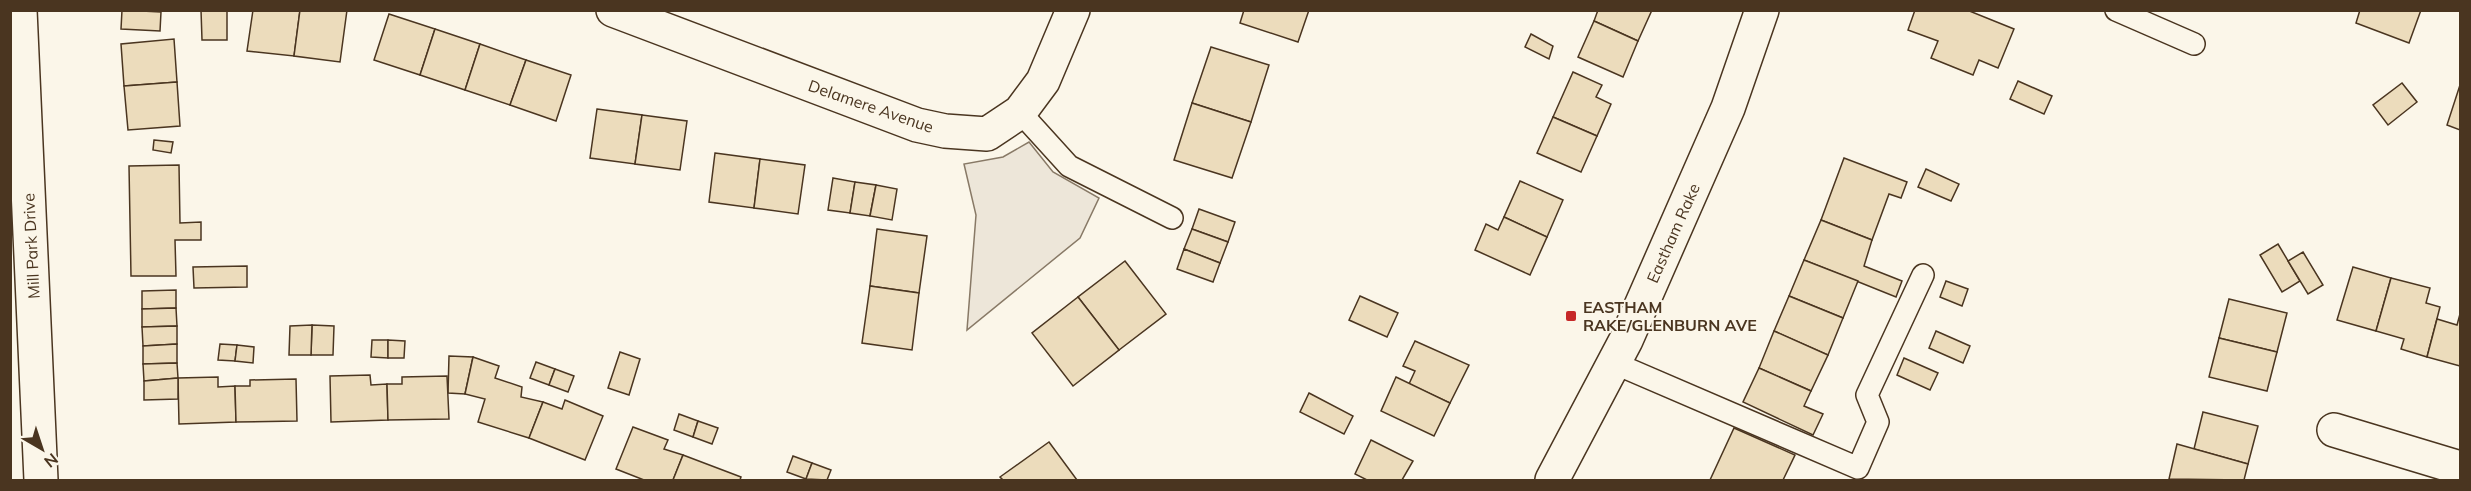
<svg xmlns="http://www.w3.org/2000/svg" width="2471" height="491" font-family="Mulish,sans-serif">
  <rect width="100%" height="100%" fill="#fbf6e9"/>
  <polygon fill="#ede6d9" stroke="#887966" stroke-width="1.5" points="1029,142 1053,172 1099,198 1080,238 967,330 976,215 964,164 1003,157"/>
  <g fill="#ecdcbc" stroke="#4a3520" stroke-width="1.5">
    <polygon points="122,10 161,12 160,31 121,29"/>
    <polygon points="201,10 227,10 227,40 202,40"/>
    <polygon points="253,10 300,10 294,56 247,51"/>
    <polygon points="300,10 347,10 340,62 294,56"/>
    <polygon points="1244,10 1309,10 1298,42 1240,23"/>
    <polygon points="1598,10 1652,10 1638,41 1594,21"/>
    <polygon points="1915,10 1967,10 2014,29 1998,68 1979,60 1973,75 1931,58 1938,41 1908,30"/>
    <polygon points="2360,10 2421,10 2409,43 2356,23"/>
    <polygon points="389,14 435,29 420,75 374,60"/>
    <polygon points="1594,21 1638,41 1623,77 1578,57"/>
    <polygon points="435,29 480,44 465,90 420,75"/>
    <polygon points="1531,34 1553,46 1549,59 1525,47"/>
    <polygon points="174,39 177,82 124,86 121,44"/>
    <polygon points="480,44 526,60 510,105 465,90"/>
    <polygon points="1211,47 1269,65 1251,122 1192,103"/>
    <polygon points="526,60 571,75 556,121 510,105"/>
    <polygon points="1573,72 1602,85 1596,97 1611,104 1597,136 1553,117"/>
    <polygon points="2018,81 2052,96 2044,114 2010,99"/>
    <polygon points="177,82 180,126 128,130 124,86"/>
    <polygon points="2402,83 2417,102 2388,125 2373,105"/>
    <polygon points="2460,85 2460,130 2447,125"/>
    <polygon points="1192,103 1251,122 1232,178 1174,160"/>
    <polygon points="597,109 642,115 635,164 590,158"/>
    <polygon points="642,115 687,121 680,170 635,164"/>
    <polygon points="1553,117 1597,136 1581,172 1537,153"/>
    <polygon points="154,140 173,142 171,153 153,150"/>
    <polygon points="715,153 760,159 754,208 709,202"/>
    <polygon points="1844,158 1907,182 1901,198 1889,194 1872,240 1821,220"/>
    <polygon points="760,159 805,165 798,214 754,208"/>
    <polygon points="179,165 180,223 201,222 201,240 175,240 176,276 131,276 129,166"/>
    <polygon points="1926,169 1959,184 1951,201 1918,187"/>
    <polygon points="833,178 855,182 850,213 828,210"/>
    <polygon points="1520,181 1563,200 1547,237 1504,217"/>
    <polygon points="855,182 876,185 870,216 850,213"/>
    <polygon points="876,185 897,189 892,220 870,216"/>
    <polygon points="1199,209 1235,222 1228,242 1192,229"/>
    <polygon points="1504,217 1547,237 1530,275 1475,250 1486,224 1498,230"/>
    <polygon points="1821,220 1872,240 1864,266 1902,281 1896,297 1804,260"/>
    <polygon points="877,229 927,236 919,293 870,286"/>
    <polygon points="1192,229 1228,242 1220,263 1184,249"/>
    <polygon points="2278,244 2300,281 2282,292 2260,255"/>
    <polygon points="1184,249 1220,263 1213,282 1177,269"/>
    <polygon points="2303,252 2323,285 2308,294 2288,261"/>
    <polygon points="1804,260 1858,281 1843,318 1789,296"/>
    <polygon points="1125,261 1166,314 1119,350 1078,297"/>
    <polygon points="247,266 247,287 194,288 193,267"/>
    <polygon points="2353,267 2391,278 2376,331 2337,320"/>
    <polygon points="2391,278 2430,288 2426,303 2440,307 2427,357 2401,349 2404,339 2376,331"/>
    <polygon points="1946,281 1968,289 1962,306 1940,297"/>
    <polygon points="870,286 919,293 912,350 862,343"/>
    <polygon points="176,290 176,308 142,309 142,291"/>
    <polygon points="1360,296 1398,313 1387,337 1349,320"/>
    <polygon points="1789,296 1843,318 1828,355 1774,331"/>
    <polygon points="1078,297 1119,350 1073,386 1032,333"/>
    <polygon points="2229,299 2287,313 2277,352 2219,338"/>
    <polygon points="176,308 177,326 142,327 142,309"/>
    <polygon points="2460,314 2460,366 2427,357 2437,319 2457,325"/>
    <polygon points="312,325 334,326 333,355 311,355"/>
    <polygon points="312,325 311,355 289,355 290,326"/>
    <polygon points="177,326 177,344 143,346 142,327"/>
    <polygon points="1774,331 1828,355 1811,391 1759,368"/>
    <polygon points="1936,331 1970,346 1963,363 1929,348"/>
    <polygon points="2219,338 2277,352 2267,391 2209,377"/>
    <polygon points="372,340 388,340 388,358 371,357"/>
    <polygon points="388,340 405,341 404,358 388,358"/>
    <polygon points="1415,341 1469,365 1450,403 1409,384 1415,371 1403,366"/>
    <polygon points="177,344 177,363 143,364 143,346"/>
    <polygon points="220,344 237,345 235,361 218,360"/>
    <polygon points="237,345 254,347 253,363 235,361"/>
    <polygon points="620,352 640,359 629,395 608,388"/>
    <polygon points="449,356 473,357 465,394 448,393"/>
    <polygon points="473,357 499,366 495,378 522,387 521,397 543,402 529,438 478,422 485,399 465,394"/>
    <polygon points="1904,358 1938,373 1930,390 1897,375"/>
    <polygon points="536,362 555,369 549,385 530,378"/>
    <polygon points="177,363 178,378 144,381 143,364"/>
    <polygon points="1759,368 1811,391 1804,406 1823,414 1813,435 1743,402"/>
    <polygon points="555,369 574,376 568,392 549,385"/>
    <polygon points="370,375 371,385 387,384 388,420 331,422 330,376"/>
    <polygon points="447,376 449,419 388,420 387,384 402,384 402,377"/>
    <polygon points="218,377 218,387 235,386 236,422 179,424 178,378"/>
    <polygon points="1396,377 1450,403 1434,436 1381,411"/>
    <polygon points="178,378 178,399 144,400 144,381"/>
    <polygon points="296,379 297,421 236,422 235,386 250,386 250,380"/>
    <polygon points="1309,393 1353,416 1344,434 1300,412"/>
    <polygon points="565,400 603,416 585,460 529,438 543,402 562,409"/>
    <polygon points="2203,412 2258,426 2248,464 2194,449"/>
    <polygon points="679,414 698,421 693,437 674,430"/>
    <polygon points="698,421 718,428 712,444 693,437"/>
    <polygon points="633,427 668,440 664,449 683,455 673,480 644,480 616,469"/>
    <polygon points="1734,428 1795,455 1783,480 1710,480"/>
    <polygon points="1371,440 1413,461 1402,480 1367,480 1355,474"/>
    <polygon points="1049,442 1077,480 1003,480 1000,477"/>
    <polygon points="2177,444 2248,464 2244,480 2169,479"/>
    <polygon points="683,455 741,477 740,480 673,480"/>
    <polygon points="793,456 812,463 806,479 787,472"/>
    <polygon points="812,463 831,470 827,480 806,479"/>
  </g>
  <g fill="none" stroke-linecap="round" stroke-linejoin="round">
    <g stroke="#4a3520" stroke-width="24">
      <g id="service">
        <polyline points="2116,10 2194,44"/>
        <polyline points="1020,112 1069,166 1172,218"/>
        <polyline points="1614,363 1858,468 1878,422 1867,395 1923,275"/>
      </g>
    </g>
    <g stroke="#4a3520" stroke-width="36">
      <g id="minor">
        <polyline points="613,10 917,125 945,131 987,134 1020,112 1043,81 1073,10"/>
        <polyline points="2334,430 2460,468"/>
      </g>
    </g>
    <g stroke="#4a3520" stroke-width="36">
      <g id="tertiary">
        <polyline points="20,10 41,480"/>
        <polyline points="1552,480 1626,340 1728,108 1762,10"/>
      </g>
    </g>
    <use href="#service" stroke="#fbf6e9" stroke-width="21"/>
    <use href="#minor" stroke="#fbf6e9" stroke-width="33"/>
    <use href="#tertiary" stroke="#fbf6e9" stroke-width="33"/>
  </g>
  <rect fill="#c62828" stroke="#fbf6e9" stroke-width="2" x="1565" y="310" width="12" height="12" rx="3"/>
  <g text-anchor="middle" dominant-baseline="central" stroke-width="4.5" stroke-linejoin="round" paint-order="stroke">
    <g font-size="16" fill="#4a3520" stroke="#fbf6e9">
      <text transform="translate(871 106) rotate(19)">Delamere Avenue</text>
      <text transform="translate(1673 233) rotate(-66)">Eastham Rake</text>
      <text transform="translate(31 246) rotate(-93)">Mill Park Drive</text>
    </g>
    <g font-size="16" font-weight="bold" fill="#4a3520" stroke="#fbf6e9" text-anchor="start">
      <text x="1583" y="307">EASTHAM<tspan x="1583" dy="18">RAKE/GLENBURN AVE</tspan></text>
    </g>
  </g>
  <rect width="2471" height="491" fill="none" stroke="#4a3520" stroke-width="24"/>
  <g transform="translate(42 449) rotate(141)" stroke="#fbf6e9" stroke-width="4.5" paint-order="stroke">
  <path d="M0-4.5L10 22L0 15L-10 22Z" fill="#4a3520"/>
  <text y="-9" font-size="16" font-weight="bold" text-anchor="middle" fill="#4a3520">N</text>
  </g>
</svg>
